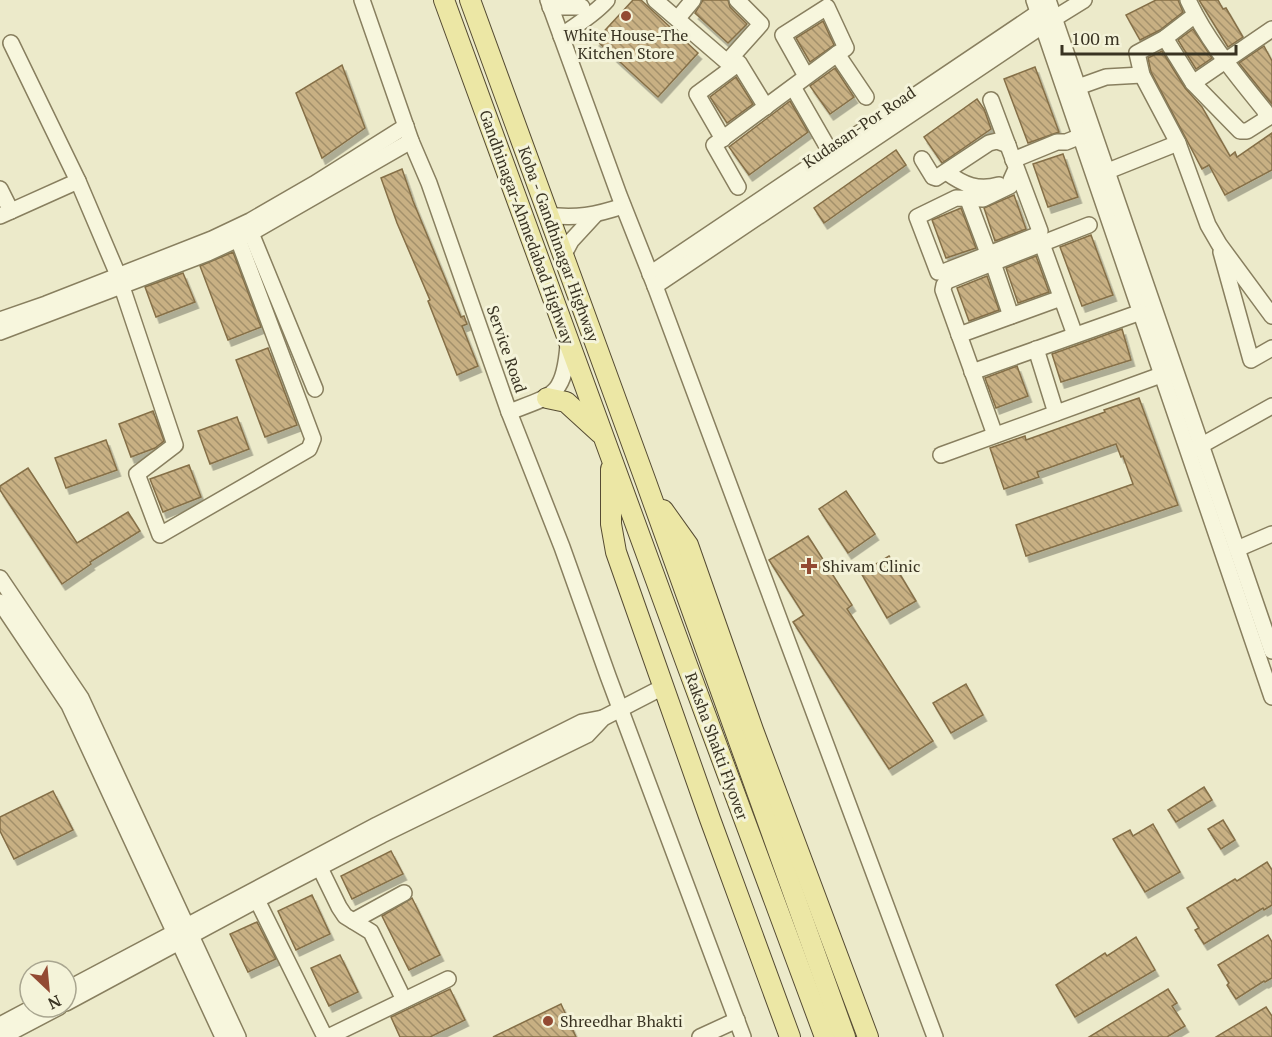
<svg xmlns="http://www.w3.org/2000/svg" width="1272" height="1037" font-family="'PT Serif',serif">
  <defs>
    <pattern id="building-back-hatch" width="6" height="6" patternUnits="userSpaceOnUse" patternTransform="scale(1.5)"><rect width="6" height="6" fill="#c8b083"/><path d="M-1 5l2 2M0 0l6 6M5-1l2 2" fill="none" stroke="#a3906b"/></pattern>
    <filter id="shadow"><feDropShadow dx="3.5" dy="6" stdDeviation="0" flood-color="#0004"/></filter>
  </defs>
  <rect width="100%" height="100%" fill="#eceaca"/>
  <g fill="url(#building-back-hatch)" stroke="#856f47" stroke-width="1.5" filter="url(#shadow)">
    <polygon points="633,0 641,0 698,53 658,97 596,40"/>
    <polygon points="703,0 728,0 730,7 747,24 728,43 695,13"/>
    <polygon points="1156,0 1178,0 1183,12 1160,30 1140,40 1126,15"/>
    <polygon points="1199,0 1218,0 1223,9 1226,8 1243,37 1228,47"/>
    <polygon points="823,21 834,45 810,62 796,38"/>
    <polygon points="1193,29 1212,58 1196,69 1178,40"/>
    <polygon points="1264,46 1272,61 1272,104 1239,63"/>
    <polygon points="1162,51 1185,88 1202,107 1230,156 1235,152 1237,157 1272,133 1272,170 1225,195 1209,165 1202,169 1151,72 1148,58"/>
    <polygon points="342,65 365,128 322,158 296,93"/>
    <polygon points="1035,67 1059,132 1028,143 1004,79"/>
    <polygon points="835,68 854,97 830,114 810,86"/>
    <polygon points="736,77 753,104 727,123 710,97"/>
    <polygon points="977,99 984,109 991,129 942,163 924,137"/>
    <polygon points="790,101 808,132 749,175 729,147"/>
    <polygon points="896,150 906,165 824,223 814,208"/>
    <polygon points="1063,154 1078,197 1048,207 1033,164"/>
    <polygon points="402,169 413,201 461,317 464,316 467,324 462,326 478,366 457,375 428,301 430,300 397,223 381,178"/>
    <polygon points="1014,195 1026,229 995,241 984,208"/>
    <polygon points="961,208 976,248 946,258 932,220"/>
    <polygon points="1091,235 1113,295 1082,306 1060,247"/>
    <polygon points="233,252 261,327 228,340 200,266"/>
    <polygon points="1036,256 1049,292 1018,303 1006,268"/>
    <polygon points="183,273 195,302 156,317 145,287"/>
    <polygon points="987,276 999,310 969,321 957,288"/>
    <polygon points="1122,329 1131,360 1061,382 1052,354"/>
    <polygon points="268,348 297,425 265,437 236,360"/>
    <polygon points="1017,366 1028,396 996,408 985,378"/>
    <polygon points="1139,398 1178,505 1026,556 1016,525 1133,484 1123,456 1121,457 1116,444 1037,472 1039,477 1004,489 990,448 1025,436 1026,440 1105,412 1104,410"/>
    <polygon points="153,411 164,441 155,448 131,457 119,424"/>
    <polygon points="237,417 249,449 210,464 198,431"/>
    <polygon points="106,440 117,470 66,488 55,458"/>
    <polygon points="189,465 201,497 163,512 150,479"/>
    <polygon points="28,468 77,543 128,512 140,531 90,562 91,564 62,584 0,490 0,486"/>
    <polygon points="846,491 875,534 848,553 819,509"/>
    <polygon points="808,536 852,605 847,609 933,741 889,769 793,622 804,615 769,560"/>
    <polygon points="889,556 916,601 887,618 861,573"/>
    <polygon points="966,684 983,715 951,733 933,703"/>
    <polygon points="1204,787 1212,800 1176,822 1168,810"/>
    <polygon points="53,791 73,830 14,859 0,831 0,817"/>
    <polygon points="1223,820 1235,840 1221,849 1208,829"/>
    <polygon points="1153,824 1180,872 1145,892 1113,839 1130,830 1133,836"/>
    <polygon points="391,851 403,874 352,899 341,876"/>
    <polygon points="1267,862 1272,870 1272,905 1264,910 1263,908 1204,944 1195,930 1199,928 1187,908 1235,879 1237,881"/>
    <polygon points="312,895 330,934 296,950 278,911"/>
    <polygon points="412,898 440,955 409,970 382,916"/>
    <polygon points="257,922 276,959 248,972 230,934"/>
    <polygon points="1268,935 1272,942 1272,978 1265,982 1264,981 1236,999 1227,985 1229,983 1218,965"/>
    <polygon points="1136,937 1155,970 1075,1017 1056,985 1105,953 1107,956"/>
    <polygon points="340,955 358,992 329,1006 311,968"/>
    <polygon points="450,989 465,1020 430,1037 400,1037 391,1017"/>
    <polygon points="1168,989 1177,1003 1172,1006 1185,1026 1167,1037 1089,1037"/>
    <polygon points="561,1004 576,1037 493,1037"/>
    <polygon points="1266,1007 1272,1016 1272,1037 1216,1037"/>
  </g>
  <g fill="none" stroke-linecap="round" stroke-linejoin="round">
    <g stroke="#887f5f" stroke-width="18">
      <g id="minor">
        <polyline points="362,0 411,141 429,183 509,412 562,547 608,676 743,1037"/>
        <polyline points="548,0 619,195 655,286 935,1037"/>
        <polyline points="655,0 727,62 761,24 737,0"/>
        <polyline points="1034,0 1272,697"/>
        <polyline points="1048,0 1272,651"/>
        <polyline points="550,7 582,7"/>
        <polyline points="1195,15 1165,38 1137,53 1142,75 1178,143 1208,225 1219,244 1272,316"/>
        <polyline points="678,18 693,0"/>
        <path d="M561,36C577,24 594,15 607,0"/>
        <path d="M1165,38L1193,83L1240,131H1247L1266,119L1265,111C1237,76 1207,41 1188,0"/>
        <polyline points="11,43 78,181"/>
        <polyline points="806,76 783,35 827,7 846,48 837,54"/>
        <polyline points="1193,83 1272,29"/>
        <polyline points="793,87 835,160"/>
        <polyline points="1078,87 1106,77 1142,75"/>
        <polyline points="991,100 1040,231 1037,235 943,272 938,272 917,217 956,198 983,199 1010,186 1011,180 1016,169"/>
        <polyline points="723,139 697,94 739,63 766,107"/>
        <polyline points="922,159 933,177 936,178 989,143 997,141 1008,145"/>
        <polyline points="1013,160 1057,142 1066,142 1081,136"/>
        <polyline points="1108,171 1178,143"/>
        <path d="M946,172C964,185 978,191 999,185"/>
        <polyline points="738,187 714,145 837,54 866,97"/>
        <polyline points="0,189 11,211"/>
        <polyline points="967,197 988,253"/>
        <path d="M547,215C576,219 596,215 623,206"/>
        <polyline points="0,216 78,181 118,275 175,445 137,474 160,535 309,449 313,439 238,239"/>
        <polyline points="251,233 315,389"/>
        <polyline points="1042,244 1075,335"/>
        <polyline points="1221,252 1251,360 1272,348"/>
        <polyline points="563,256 571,241 595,215"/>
        <polyline points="993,263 1011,316"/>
        <polyline points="650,274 1045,8"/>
        <polyline points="655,286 1042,26 1084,0"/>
        <polyline points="0,320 46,304 212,239 250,221 314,184 406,126"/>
        <polyline points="0,332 208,253 251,233 411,141"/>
        <polyline points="959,335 1061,298"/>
        <polyline points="1036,349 1056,413"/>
        <polyline points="972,372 1141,312"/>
        <path d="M509,412C554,395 564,396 568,345"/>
        <polyline points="995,435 943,290 944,285 947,281 1089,225"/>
        <polyline points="1193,450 1272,406"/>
        <polyline points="941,455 1172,371"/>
        <polyline points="1237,549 1272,534"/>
        <polyline points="0,578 81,698 238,1037"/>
        <polyline points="0,602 69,705 223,1037"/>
        <polyline points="320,868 339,907 345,916 371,932 404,1000"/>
        <polyline points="257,900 325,1037"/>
        <polyline points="353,921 404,893"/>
        <polyline points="66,990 377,825 582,722 603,718"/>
        <polyline points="66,1003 257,900 382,835 587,735 603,718 663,687"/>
        <polyline points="0,1025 34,1007"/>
        <polyline points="2,1037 59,1007"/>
        <polyline points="328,1037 448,979"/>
        <polyline points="700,1037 737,1020"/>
      </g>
    </g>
    <g stroke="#564c33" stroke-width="22">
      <g id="major">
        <polyline points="444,0 687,665 825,1037"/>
        <polyline points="470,0 646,482 845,1037"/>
        <polyline points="547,398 566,402 600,433"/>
        <polyline points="611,469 611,524 616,552 710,819 790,1037"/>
        <polyline points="663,510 688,545 753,730 868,1037"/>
      </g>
    </g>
    <use href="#minor" stroke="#f7f6dd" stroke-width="15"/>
    <use href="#major" stroke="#ece7a5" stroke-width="20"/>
  </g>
  <g fill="#934a33" stroke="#f4f3d9" stroke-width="2">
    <circle cx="626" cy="16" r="6"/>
    <path d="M806 557h6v6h6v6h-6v6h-6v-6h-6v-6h6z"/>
    <circle cx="548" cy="1021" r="6"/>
  </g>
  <g text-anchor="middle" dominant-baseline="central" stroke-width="6" stroke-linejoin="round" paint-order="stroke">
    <g font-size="16" fill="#393322" stroke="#f4f3d9" text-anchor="start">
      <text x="626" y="35" text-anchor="middle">White House-The<tspan x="626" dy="18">Kitchen Store</tspan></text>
      <text x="822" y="566">Shivam Clinic</text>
      <text x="560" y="1021">Shreedhar Bhakti</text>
    </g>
    <g font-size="16" fill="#393322" stroke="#f4f3d9">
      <text transform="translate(859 127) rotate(-34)">Kudasan-Por Road</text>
      <text transform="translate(527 227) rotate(70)">Gandhinagar-Ahmedabad Highway</text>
      <text transform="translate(559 244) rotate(70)">Koba - Gandhinagar Highway</text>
      <text transform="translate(507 349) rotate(71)">Service Road</text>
      <text transform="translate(717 746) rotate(70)">Raksha Shakti Flyover</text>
    </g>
  </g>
  <g transform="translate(48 989) rotate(154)"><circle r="28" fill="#f4f3d9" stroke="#a9a690" stroke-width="1.5"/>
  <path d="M0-4.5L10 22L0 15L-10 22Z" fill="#934a33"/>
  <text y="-9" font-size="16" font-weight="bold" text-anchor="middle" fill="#393322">N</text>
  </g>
  <path d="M1062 45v9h174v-9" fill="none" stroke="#393322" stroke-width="3"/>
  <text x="1071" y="45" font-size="18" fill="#393322" stroke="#f4f3d9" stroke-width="4.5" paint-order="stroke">100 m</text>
</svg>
